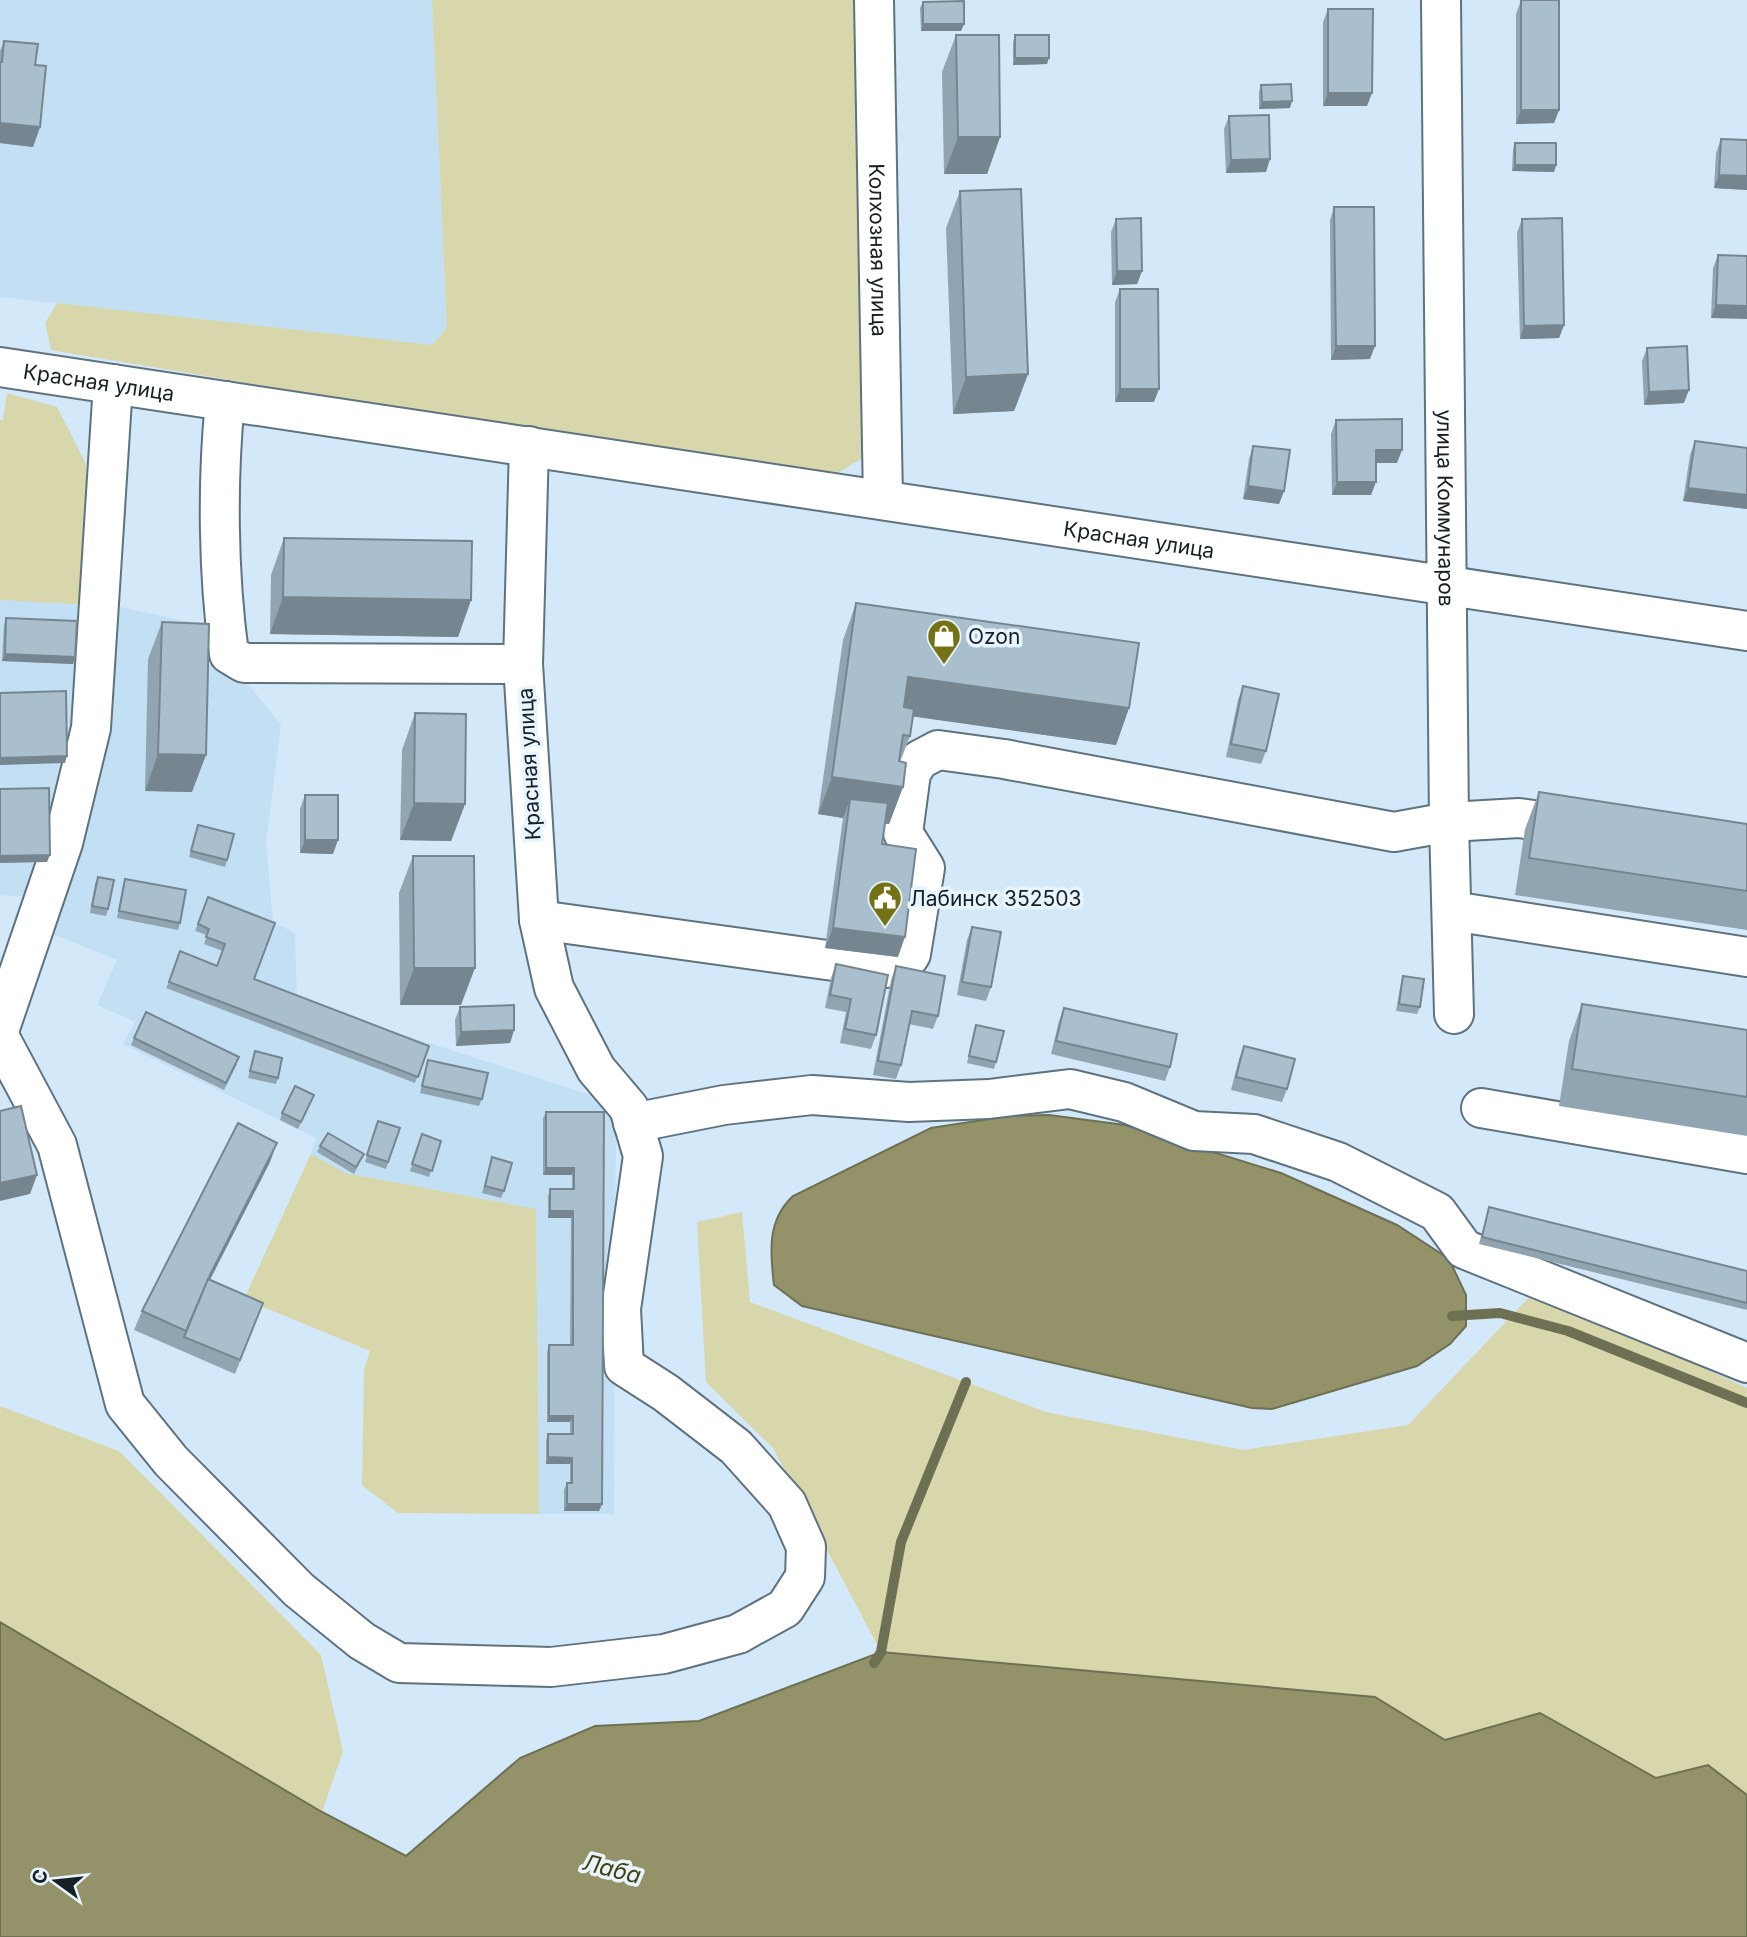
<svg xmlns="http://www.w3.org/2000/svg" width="1747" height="1937" font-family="Inter,sans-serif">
  <rect width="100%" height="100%" fill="#d3e9f9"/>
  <g fill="#c2dff4">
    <polygon points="0,0 432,0 447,328 432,345 0,297"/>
    <polygon points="0,600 90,605 81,727 33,897 0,895"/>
    <polygon points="120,607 200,624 281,725 266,843 273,922 295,933 297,1001 616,1103 614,1514 539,1514 536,1209 345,1173 311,1154 316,1138 123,1044 135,1022 97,1005 117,960 50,933 100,728"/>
  </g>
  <g fill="#d7d7ab">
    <polygon points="432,0 867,0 865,457 837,473 787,474 51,350 45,323 57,303 432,345 447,328"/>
    <polygon points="7,393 57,407 86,464 91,550 90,605 0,600 0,420 3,420"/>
    <polygon points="311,1154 345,1173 536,1209 539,1514 398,1513 362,1485 364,1369 370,1351 244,1299"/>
    <polygon points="742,1212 750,1302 1046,1412 1243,1450 1408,1425 1536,1290 1747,1388 1747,1795 1708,1765 1656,1778 1540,1713 1445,1740 1375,1697 881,1652 773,1448 706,1382 697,1222"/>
    <polygon points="0,1406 119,1451 321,1655 343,1751 322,1812 0,1622"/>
  </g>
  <g fill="#939268" stroke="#6e7054" stroke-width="2">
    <path d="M1049,1115L1125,1125L1281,1173L1397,1225L1449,1259L1466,1295V1326L1450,1344L1417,1366L1272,1409L1252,1408L802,1306L774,1285C770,1252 767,1220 793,1196L931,1128L1009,1116Z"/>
    <polygon points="0,1622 322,1812 406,1856 520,1758 595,1726 699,1721 881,1652 1375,1697 1445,1740 1540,1713 1656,1778 1708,1765 1747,1795 1747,1937 0,1937"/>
  </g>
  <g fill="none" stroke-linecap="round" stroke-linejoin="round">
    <g stroke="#6e7054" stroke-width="10">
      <polyline points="1452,1316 1500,1313 1568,1331 1747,1403"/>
      <polyline points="874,1663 881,1652 901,1542 966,1382"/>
    </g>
    <g stroke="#5e727f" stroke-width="42">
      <g id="minor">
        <path id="s1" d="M874,0L883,500"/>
        <path id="s2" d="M1441,0L1449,822L1454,1014"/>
        <path id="s3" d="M0,367L1747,631"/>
        <path d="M225,401C217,482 218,574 229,654L244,663L523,664"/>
        <polyline points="1452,911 1747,957"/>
        <polyline points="539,920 884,968 903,966 911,954 925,868 903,833 911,773 919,760 938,750 1004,759 1394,832 1449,822 1519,818 1582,827"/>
        <polyline points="0,1028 63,843 91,728 113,384"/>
        <polyline points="0,1038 57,1145 125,1404 171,1461 299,1590 362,1641 399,1663 551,1667 664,1654 738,1634 785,1608 805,1577 806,1547 787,1504 736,1447 666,1393 624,1366 621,1309 643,1156 629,1108 596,1069 554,988 539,920 523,664 529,446"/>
        <polyline points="1481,1108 1747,1154"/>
        <polyline points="633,1123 724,1105 812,1095 909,1102 989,1099 1070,1089 1124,1102 1194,1131 1254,1134 1338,1162 1437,1212 1464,1249 1747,1363"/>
      </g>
    </g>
    <use href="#minor" stroke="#fff" stroke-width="38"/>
  </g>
  <g fill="#91a4b1">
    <polygon points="1521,0 1559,110 1554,123 1516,124 1516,14"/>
    <polygon points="923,2 964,24 961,31 921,31 920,8"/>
    <polygon points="1328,9 1367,106 1323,106 1323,22"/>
    <polygon points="956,35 1000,137 987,174 944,174 942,72"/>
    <polygon points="1015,35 1047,64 1013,65 1013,42"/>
    <polygon points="4,41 35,65 40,127 33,147 0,143 0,51"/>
    <polygon points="1261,85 1290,108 1259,109 1259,92"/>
    <polygon points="1229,116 1266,172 1226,173 1224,129"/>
    <polygon points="1721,139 1747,140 1747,190 1714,188 1716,153"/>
    <polygon points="1515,143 1556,165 1554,172 1512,171 1513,149"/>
    <polygon points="960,191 1028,374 1014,411 953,414 946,228"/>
    <polygon points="1334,207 1370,359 1331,360 1330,220"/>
    <polygon points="1116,219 1142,271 1137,284 1112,285 1111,232"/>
    <polygon points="1522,219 1564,325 1559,338 1520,339 1517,233"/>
    <polygon points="1718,255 1747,256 1711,318 1713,268"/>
    <polygon points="1120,289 1154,402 1115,402 1115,302"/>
    <polygon points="1647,348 1684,403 1644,405 1642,361"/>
    <polygon points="1336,420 1397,463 1376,463 1371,495 1332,495 1331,434"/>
    <polygon points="1695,441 1747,448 1747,509 1683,501 1690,455"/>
    <polygon points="1253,446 1284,491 1279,504 1243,499 1249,459"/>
    <polygon points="284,538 471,600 458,637 270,634 271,575"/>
    <polygon points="856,603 1129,708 1116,745 913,716 910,736 900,762 903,787 889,824 885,824 882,844 898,957 825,948 843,818 818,814 843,640"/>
    <polygon points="6,618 75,657 73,664 2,661 4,625"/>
    <polygon points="162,622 192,792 145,791 148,659"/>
    <polygon points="1243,686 1266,751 1261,764 1226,757 1238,700"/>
    <polygon points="415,713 465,804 451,841 400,840 402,750"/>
    <polygon points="1539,792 1747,824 1747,930 1515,895 1525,829"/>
    <polygon points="305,795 333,854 300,853 300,809"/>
    <polygon points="198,825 227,860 225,867 189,857"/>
    <polygon points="413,856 461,1005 400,1005 399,893"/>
    <polygon points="98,877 108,909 106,916 90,913 95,884"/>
    <polygon points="125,879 180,923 178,930 117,918 123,885"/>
    <polygon points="208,897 254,979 429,1046 415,1083 166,988 169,982 217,966 223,951 204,944 207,935 195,931"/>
    <polygon points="972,927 991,987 986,1001 957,995 967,940"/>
    <polygon points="836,964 876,1035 871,1049 840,1043 846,1012 825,1008 831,978"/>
    <polygon points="896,966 938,1016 933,1029 909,1024 901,1065 896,1079 873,1075 891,980"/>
    <polygon points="1403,976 1420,1007 1417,1014 1396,1011 1401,982"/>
    <polygon points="1582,1004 1747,1030 1747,1136 1559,1106 1569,1041"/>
    <polygon points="460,1007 514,1030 510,1043 456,1046 455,1020"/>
    <polygon points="1064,1008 1170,1067 1165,1081 1051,1054 1059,1021"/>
    <polygon points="976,1025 996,1062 994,1069 967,1063"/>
    <polygon points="134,1038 237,1064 224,1090 131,1045"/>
    <polygon points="1244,1046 1287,1089 1282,1102 1231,1090 1239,1059"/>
    <polygon points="255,1051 278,1078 276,1084 248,1078"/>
    <polygon points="428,1060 482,1099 479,1106 420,1093"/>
    <polygon points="311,1101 298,1129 280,1120 282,1113"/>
    <polygon points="546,1112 604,1112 602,1504 599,1511 564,1511 564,1490 567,1483 570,1483 570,1464 546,1464 546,1441 548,1434 570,1434 570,1422 547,1422 547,1352 549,1345 570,1345 571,1218 548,1218 548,1196 550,1189 572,1189 572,1175 543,1175 543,1118"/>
    <polygon points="378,1121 400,1128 386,1169 365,1162"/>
    <polygon points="422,1134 441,1141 429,1177 410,1171"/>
    <polygon points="320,1146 364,1154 354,1174 317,1152"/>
    <polygon points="492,1157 504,1191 501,1198 482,1193"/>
    <polygon points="270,1162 210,1280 263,1303 235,1374 134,1330 142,1311"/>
    <polygon points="1489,1207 1747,1271 1747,1310 1479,1244"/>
  </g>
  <g fill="#768690">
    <polygon points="923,24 964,24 961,31 921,31"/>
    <polygon points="1015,58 1049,58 1047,64 1013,65"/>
    <polygon points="1328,93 1372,93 1367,106 1323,106"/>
    <polygon points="1292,101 1290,108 1259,109 1262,102"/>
    <polygon points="1521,110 1559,110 1554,123 1516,124"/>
    <polygon points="0,123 40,127 33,147 0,143"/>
    <polygon points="958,137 1000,137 987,174 944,174"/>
    <polygon points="1270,159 1266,172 1226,173 1231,160"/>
    <polygon points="1515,165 1556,165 1554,172 1512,171"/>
    <polygon points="1719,175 1747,176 1747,190 1714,188"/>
    <polygon points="1117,271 1142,271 1137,284 1112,285"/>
    <polygon points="1716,305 1747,306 1747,319 1711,318"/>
    <polygon points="1564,325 1559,338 1520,339 1524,326"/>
    <polygon points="1336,346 1375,346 1370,359 1331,360"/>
    <polygon points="1028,374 1014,411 953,414 966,377"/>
    <polygon points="1120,389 1159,389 1154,402 1115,402"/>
    <polygon points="1689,390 1684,403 1644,405 1649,392"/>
    <polygon points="1376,450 1402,450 1397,463 1371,463"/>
    <polygon points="1337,482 1376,482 1371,495 1332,495"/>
    <polygon points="1248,486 1284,491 1279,504 1243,499"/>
    <polygon points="1688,488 1747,495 1747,509 1683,501"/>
    <polygon points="283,597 471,600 458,637 270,634"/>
    <polygon points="5,654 75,657 73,664 2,661"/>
    <polygon points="908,677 1129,708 1116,745 895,714"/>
    <polygon points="158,754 206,755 192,792 145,791"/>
    <polygon points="67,756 65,763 0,765 0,758"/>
    <polygon points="832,777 903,787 889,824 847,818 850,799 843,818 818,814"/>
    <polygon points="414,803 465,804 451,841 400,840"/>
    <polygon points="305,840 338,840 333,854 300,853"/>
    <polygon points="50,855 47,862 0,863 0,856"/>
    <polygon points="833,928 905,937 898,957 825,948"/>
    <polygon points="414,968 475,968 461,1005 400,1005"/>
    <polygon points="514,1030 510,1043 456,1046 461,1032"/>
    <polygon points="277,1143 270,1162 203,1293 211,1273"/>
    <polygon points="546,1168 574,1168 572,1175 543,1175"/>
    <polygon points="37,1175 30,1194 0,1201 0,1183"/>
    <polygon points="550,1211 573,1211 571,1218 548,1218"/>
    <polygon points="549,1416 573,1416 570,1422 547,1422"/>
    <polygon points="548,1457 572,1458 570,1464 546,1464"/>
    <polygon points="567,1504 602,1504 599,1511 564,1511"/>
  </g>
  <g fill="#a9bfce" stroke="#768690" stroke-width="2">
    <rect x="1521" y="0" width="38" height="110"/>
    <polygon points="964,1 964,24 923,24 923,2"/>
    <polygon points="1328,9 1373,9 1372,93 1328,93"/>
    <polygon points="956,35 999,35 1000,137 958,137"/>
    <rect x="1015" y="35" width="34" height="23"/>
    <polygon points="4,41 38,44 35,65 46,66 40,127 0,123 0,62 2,62"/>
    <polygon points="1291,84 1292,101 1262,102 1261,85"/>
    <polygon points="1269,115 1270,159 1231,160 1229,116"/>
    <polygon points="1721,139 1747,140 1747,176 1719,175"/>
    <rect x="1515" y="143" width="41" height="22"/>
    <polygon points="1021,189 1028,374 966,377 960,191"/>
    <polygon points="1334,207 1374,207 1375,346 1336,346"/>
    <polygon points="1141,218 1142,271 1117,271 1116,219"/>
    <polygon points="1562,218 1564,325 1524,326 1522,219"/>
    <polygon points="1718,255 1747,256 1747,306 1716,305"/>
    <polygon points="1120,289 1158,289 1159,389 1120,389"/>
    <polygon points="1687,346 1689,390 1649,392 1647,348"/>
    <polygon points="1402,419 1402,450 1376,450 1376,482 1337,482 1336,420"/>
    <polygon points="1695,441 1747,448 1747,495 1688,488"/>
    <polygon points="1253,446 1290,450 1284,491 1248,486"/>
    <polygon points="284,538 472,541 471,600 283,597"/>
    <polygon points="856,603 1139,643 1129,708 908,677 904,707 914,709 910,736 903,735 899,761 906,763 903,787 832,777"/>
    <polygon points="6,618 77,621 75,657 5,654"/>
    <polygon points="162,622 209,624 206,755 158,754"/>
    <polygon points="1243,686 1279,694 1266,751 1231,744"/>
    <polygon points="66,691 67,756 0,758 0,693"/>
    <polygon points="415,713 466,714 465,804 414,803"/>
    <polygon points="49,788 50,855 0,856 0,789"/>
    <polygon points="1539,792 1747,824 1747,891 1529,858"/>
    <rect x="305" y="795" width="33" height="45"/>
    <polygon points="850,799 888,803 882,844 916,849 905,937 833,928"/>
    <polygon points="198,825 234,834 227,860 191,851"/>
    <polygon points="413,856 474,856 475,968 414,968"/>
    <polygon points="98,877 114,880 108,909 92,906"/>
    <polygon points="125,879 186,890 180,923 119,911"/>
    <polygon points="208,897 275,923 254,979 429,1046 418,1077 169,982 180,951 217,966 225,944 206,937 209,929 198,924"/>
    <polygon points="972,927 1001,932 991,987 962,982"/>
    <polygon points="836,964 888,975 876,1035 845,1029 851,999 830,995"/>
    <polygon points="896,966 945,976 938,1016 912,1011 901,1065 878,1061"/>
    <polygon points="1403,976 1424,979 1420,1007 1399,1004"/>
    <polygon points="1582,1004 1747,1030 1747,1097 1572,1069"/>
    <polygon points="514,1005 514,1030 461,1032 460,1007"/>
    <polygon points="1064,1008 1177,1034 1170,1067 1056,1041"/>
    <polygon points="146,1012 239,1057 226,1083 134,1038"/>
    <polygon points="976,1025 1004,1031 996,1062 969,1056"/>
    <polygon points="1244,1046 1295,1059 1287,1089 1236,1077"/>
    <polygon points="255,1051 282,1058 278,1078 250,1071"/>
    <polygon points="428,1060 488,1073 482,1099 422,1086"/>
    <polygon points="295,1086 314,1095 301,1122 282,1113"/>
    <polygon points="21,1106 37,1175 0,1183 0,1111"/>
    <polygon points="546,1112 604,1112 602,1504 567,1504 567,1483 572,1483 572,1458 548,1457 548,1434 573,1434 573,1416 549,1416 549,1345 573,1345 573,1211 550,1211 550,1189 574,1189 574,1168 546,1168"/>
    <polygon points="378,1121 400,1128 388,1162 367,1155"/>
    <polygon points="238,1123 277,1143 211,1273 186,1331 142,1311"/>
    <polygon points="328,1133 364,1154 356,1167 320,1146"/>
    <polygon points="422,1134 441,1141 432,1171 412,1164"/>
    <polygon points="492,1157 512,1163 504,1191 485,1186"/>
    <polygon points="1489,1207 1747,1271 1747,1303 1482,1237"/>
    <polygon points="208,1279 263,1303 240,1360 184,1337"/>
  </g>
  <defs>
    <g id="shop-pin" transform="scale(1.75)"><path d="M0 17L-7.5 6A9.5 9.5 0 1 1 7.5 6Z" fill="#757215" stroke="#e8f5ff"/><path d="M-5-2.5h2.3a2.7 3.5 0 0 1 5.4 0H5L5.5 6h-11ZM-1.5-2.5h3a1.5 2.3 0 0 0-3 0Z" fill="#fff"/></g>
    <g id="civic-pin" transform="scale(1.75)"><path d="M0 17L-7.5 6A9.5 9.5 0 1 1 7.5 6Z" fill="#757215" stroke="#e8f5ff"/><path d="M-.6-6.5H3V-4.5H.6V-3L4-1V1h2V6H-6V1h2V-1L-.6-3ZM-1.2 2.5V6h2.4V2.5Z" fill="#fff"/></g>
  </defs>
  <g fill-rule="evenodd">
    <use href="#shop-pin" x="944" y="636"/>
    <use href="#civic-pin" x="885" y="898"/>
  </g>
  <g text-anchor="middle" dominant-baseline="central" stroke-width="7" stroke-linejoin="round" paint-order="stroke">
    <g font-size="21" fill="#172025" stroke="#e8f5ff">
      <text stroke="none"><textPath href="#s1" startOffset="250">Колхозная улица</textPath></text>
      <text stroke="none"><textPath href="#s3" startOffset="100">Красная улица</textPath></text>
      <text stroke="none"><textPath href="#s2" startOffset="508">улица Коммунаров</textPath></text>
      <text stroke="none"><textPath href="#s3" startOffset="1152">Красная улица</textPath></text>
      <text transform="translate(529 764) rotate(-93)">Красная улица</text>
    </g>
    <g font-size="21" fill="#172025" stroke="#e8f5ff" text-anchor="start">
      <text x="968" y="636">Ozon</text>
      <text x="910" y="898">Лабинск 352503</text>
    </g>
    <g font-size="23" font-style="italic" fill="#44430e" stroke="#e8f5ff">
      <text transform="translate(612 1869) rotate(14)">Лаба</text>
    </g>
  </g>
  <g transform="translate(56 1881) rotate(285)" stroke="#e8f5ff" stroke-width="5" paint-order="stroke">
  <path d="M0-5L12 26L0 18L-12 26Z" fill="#172025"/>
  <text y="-10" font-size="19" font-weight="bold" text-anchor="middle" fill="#172025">С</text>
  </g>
</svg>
